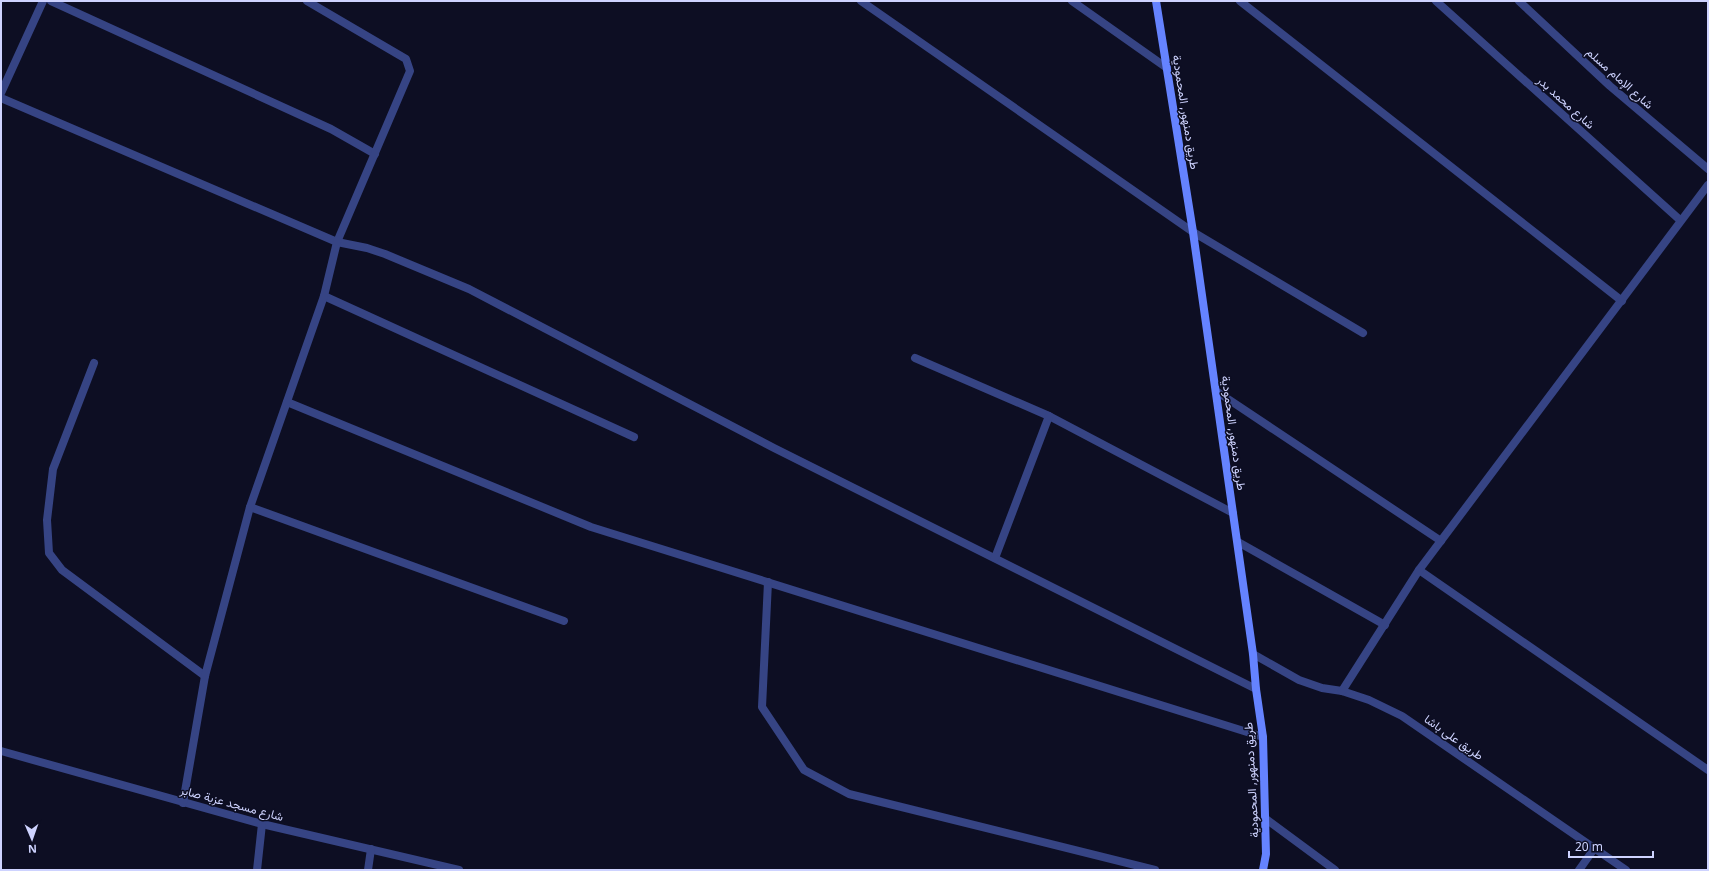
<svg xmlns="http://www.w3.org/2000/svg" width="1709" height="871" font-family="'Noto Sans',Vazirmatn,sans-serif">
  <rect width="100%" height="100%" fill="#0d0e23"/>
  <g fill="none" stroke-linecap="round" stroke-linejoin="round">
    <g stroke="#364484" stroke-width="8">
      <polyline points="51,1 331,129 375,154"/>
      <polyline points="861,1 1193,232 1363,333"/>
      <polyline points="1072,1 1167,68"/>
      <polyline points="1240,1 1622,301"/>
      <polyline points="1436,1 1680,220"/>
      <polyline points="1519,1 1610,86 1708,169"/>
      <polyline points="1,93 43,1"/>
      <polyline points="1,98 337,242 367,248 385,254 469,289 774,448 1256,689"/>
      <polyline points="324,296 634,437"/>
      <polyline points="915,358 1049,416 1233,513"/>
      <polyline points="94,363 53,469 47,520 49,553 62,570 205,676"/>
      <polyline points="1216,391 1441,541"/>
      <polyline points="287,402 591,527 1263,737"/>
      <polyline points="250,507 564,621"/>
      <polyline points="1238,542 1385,625"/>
      <polyline points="995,558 1049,416"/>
      <polyline points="1419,570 1708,770"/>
      <polyline points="768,582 762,707 804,770 849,794 1155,870"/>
      <polyline points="1253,654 1299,680 1322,688 1342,691 1369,700 1402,716 1626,870"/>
      <polyline points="1342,691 1419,570 1708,185"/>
      <polyline points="1,751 262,824 459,870"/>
      <polyline points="183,803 205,676 250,507 324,296 337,242 410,71 406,59 307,1"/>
      <polyline points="1266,819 1335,870"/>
      <polyline points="257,870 262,824"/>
      <polyline points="368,870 371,849"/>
      <polyline points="1579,870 1594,849"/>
    </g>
    <polyline stroke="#6583ff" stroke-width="8" points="1156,1 1193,232 1253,654 1256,689 1263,737 1266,854 1263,870"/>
  </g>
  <g text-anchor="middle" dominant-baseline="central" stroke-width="3" stroke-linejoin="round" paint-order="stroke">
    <g font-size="12" fill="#ced3ff" stroke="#0d0e23">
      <text transform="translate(1620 78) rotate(42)">شارع الإمام مسلم</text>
      <text transform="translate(1566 102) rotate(42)">شارع محمد بدر</text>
      <text transform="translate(1186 112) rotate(81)">طريق دمنهور, المحمودية</text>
      <text transform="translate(1234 433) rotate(82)">طريق دمنهور, المحمودية</text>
      <text transform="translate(1454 737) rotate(35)">طريق على باشا</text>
      <text transform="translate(1251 780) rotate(-93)">طريق دمنهور, المحمودية</text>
      <text transform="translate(232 803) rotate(15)">شارع مسجد عزبة صابر</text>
    </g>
  </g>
  <rect width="1709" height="871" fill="none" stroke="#ced3ff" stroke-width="4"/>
  <g transform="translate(32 839) rotate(178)" stroke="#0d0e23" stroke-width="3" paint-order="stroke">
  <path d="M0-3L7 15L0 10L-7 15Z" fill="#ced3ff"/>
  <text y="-6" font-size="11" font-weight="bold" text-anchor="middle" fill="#ced3ff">N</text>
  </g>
  <path d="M1569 851v6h84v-6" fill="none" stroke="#ced3ff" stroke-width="2"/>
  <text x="1575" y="851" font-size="12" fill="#ced3ff" stroke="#0d0e23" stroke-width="3" paint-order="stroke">20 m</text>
</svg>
